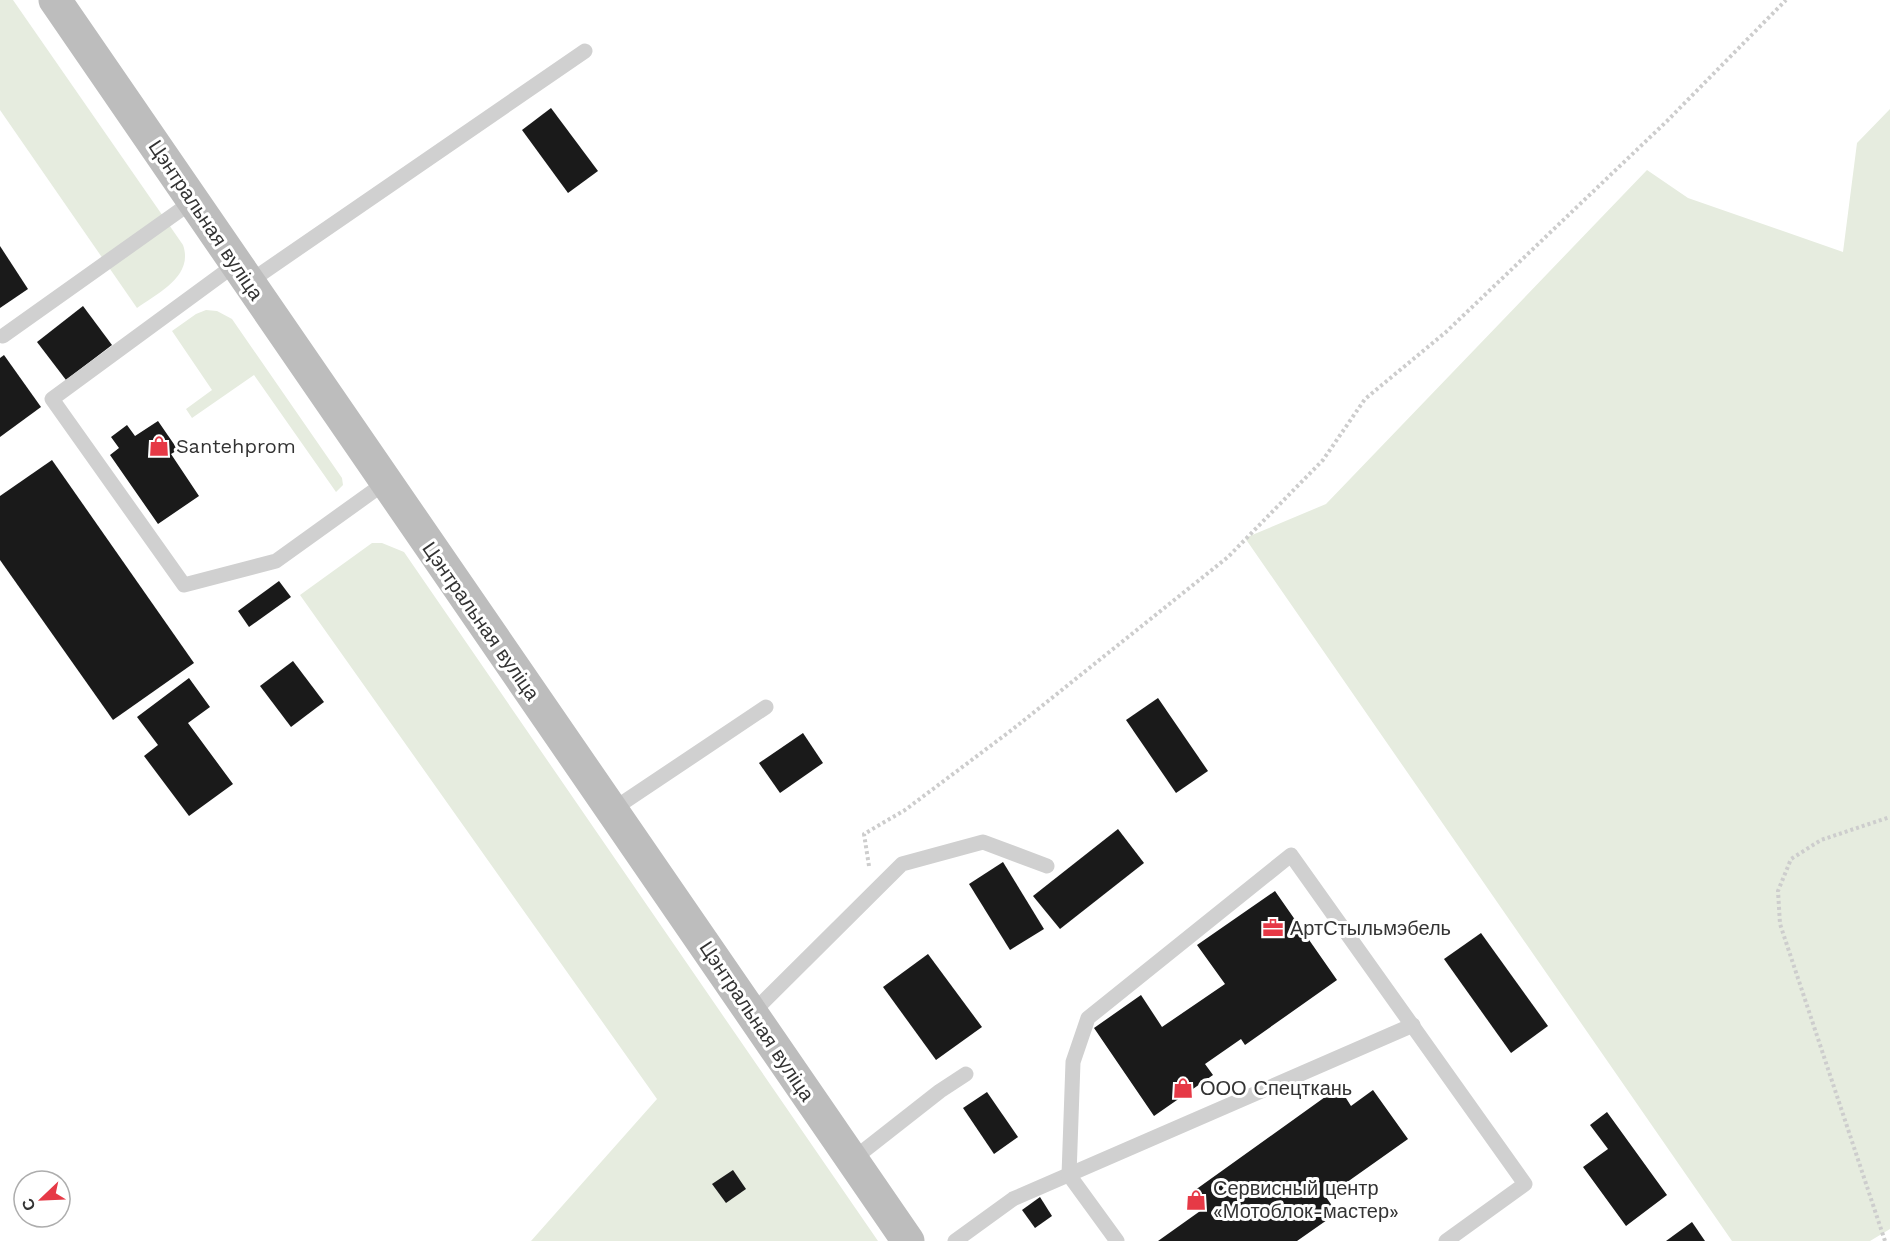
<svg xmlns="http://www.w3.org/2000/svg" width="1890" height="1241" font-family="'Work Sans',sans-serif">
  <rect width="100%" height="100%" fill="#fff"/>
  <g fill="#e6ecdf">
    <path d="M0,0H13L183,245C194,276 158,293 137,308L0,110Z"/>
    <polygon points="1890,109 1890,1229 1870,1241 1732,1241 1245,538 1326,504 1647,170 1688,198 1843,252 1857,143"/>
    <polygon points="206,310 217,311 232,319 342,478 343,485 336,492 254,375 192,418 186,409 212,390 172,331 196,314"/>
    <polygon points="372,543 382,543 404,552 878,1241 531,1241 657,1099 300,595"/>
  </g>
  <g fill="#1a1a1a">
    <polygon points="551,108 598,171 568,193 522,130"/>
    <polygon points="0,246 28,289 0,308"/>
    <polygon points="83,306 112,345 66,380 37,342"/>
    <polygon points="4,355 41,407 0,437 0,358"/>
    <polygon points="158,421 178,450 171,454 199,496 158,524 110,455 119,448 111,437 127,425 135,436"/>
    <polygon points="52,460 194,663 113,720 0,560 0,496"/>
    <polygon points="279,581 291,597 249,627 238,611"/>
    <polygon points="293,661 324,702 291,727 260,686"/>
    <polygon points="189,678 210,707 188,723 233,784 189,816 144,756 158,745 137,717"/>
    <polygon points="1158,698 1208,771 1176,793 1126,720"/>
    <polygon points="803,733 823,763 780,793 759,763"/>
    <polygon points="1118,829 1144,863 1060,929 1033,896"/>
    <polygon points="1003,862 1044,929 1010,950 969,884"/>
    <polygon points="1275,891 1337,980 1245,1045 1241,1039 1205,1064 1213,1075 1154,1116 1094,1028 1141,995 1162,1027 1225,984 1197,945"/>
    <polygon points="1481,933 1548,1026 1511,1053 1444,959"/>
    <polygon points="928,954 982,1027 936,1060 883,987"/>
    <polygon points="1339,1087 1351,1106 1373,1090 1408,1139 1326,1197 1337,1213 1297,1241 1158,1241 1203,1209 1191,1193"/>
    <polygon points="987,1092 1018,1137 994,1154 963,1108"/>
    <polygon points="1607,1112 1667,1195 1626,1226 1583,1167 1608,1149 1590,1125"/>
    <polygon points="733,1170 746,1189 726,1203 712,1184"/>
    <polygon points="1040,1197 1052,1216 1035,1228 1022,1210"/>
    <polygon points="1692,1222 1705,1241 1666,1241"/>
  </g>
  <g fill="none" stroke-linecap="round" stroke-linejoin="round">
    <g stroke="#cdcdcd" stroke-width="4" stroke-dasharray="3 3" stroke-linecap="butt">
      <polyline points="869,866 864,834 905,810 1013,729 1228,557 1323,460 1365,399 1446,332 1667,121 1786,0"/>
      <polyline points="1885,1241 1780,924 1778,891 1791,859 1821,840 1890,817"/>
    </g>
    <g stroke="#d0d0d0" stroke-width="15">
      <polyline points="236,264 52,399 184,585 276,561 386,482"/>
      <polyline points="249,282 585,51"/>
      <polyline points="3,336 193,201"/>
      <polyline points="612,810 766,707"/>
      <polyline points="752,1013 902,864 983,842 1047,866"/>
      <polyline points="852,1160 940,1091 966,1074"/>
      <polyline points="955,1241 1013,1199 1413,1025"/>
      <polyline points="1117,1241 1069,1175 1073,1062 1088,1018 1291,855 1525,1184 1446,1241"/>
    </g>
    <polyline stroke="#bdbdbd" stroke-width="33" points="55,0 908,1241"/>
  </g>
  <defs>
    <g id="shop-bare" transform="scale(1.62)"><path d="M-5-2.5h2.3a2.7 3.5 0 0 1 5.4 0H5L5.5 6h-11ZM-1.5-2.5h3a1.5 2.3 0 0 0-3 0Z" fill="#e63946" stroke="#fff" stroke-width="2.5" paint-order="stroke"/></g>
    <g id="office-bare" transform="scale(1.62)"><path d="M-6-3h4V-5.5h4V-3h4V5H-6ZM-1-4.5V-3h2v-1.5ZM-6 0V1H6V0Z" fill="#e63946" stroke="#fff" stroke-width="2.5" paint-order="stroke"/></g>
  </defs>
  <g fill-rule="evenodd">
    <use href="#shop-bare" x="159" y="446"/>
    <use href="#office-bare" x="1273" y="928"/>
    <use href="#shop-bare" x="1183" y="1088"/>
    <use href="#shop-bare" x="1196" y="1200"/>
  </g>
  <g text-anchor="middle" dominant-baseline="central" stroke-width="6" stroke-linejoin="round" paint-order="stroke">
    <g font-size="20" fill="#333" stroke="#fff">
      <text transform="translate(206 220) rotate(56)">Цэнтральная вуліца</text>
      <text transform="translate(481 621) rotate(55)">Цэнтральная вуліца</text>
      <text transform="translate(757 1021) rotate(56)">Цэнтральная вуліца</text>
    </g>
    <g font-size="20" fill="#333" stroke="#fff" text-anchor="start">
      <text x="176" y="446">Santehprom</text>
      <text x="1290" y="928">АртСтыльмэбель</text>
      <text x="1200" y="1088">ООО Спецткань</text>
      <text x="1213" y="1188">Сервисный центр<tspan x="1213" dy="23">«Мотоблок-мастер»</tspan></text>
    </g>
  </g>
  <g transform="translate(42 1199) rotate(247)"><circle r="28" fill="#ffffff" stroke="#adadad" stroke-width="1.5"/>
  <path d="M0-4.5L10 22L0 15L-10 22Z" fill="#e63946"/>
  <text y="-9" font-size="16" font-weight="bold" text-anchor="middle" fill="#333333">С</text>
  </g>
</svg>
